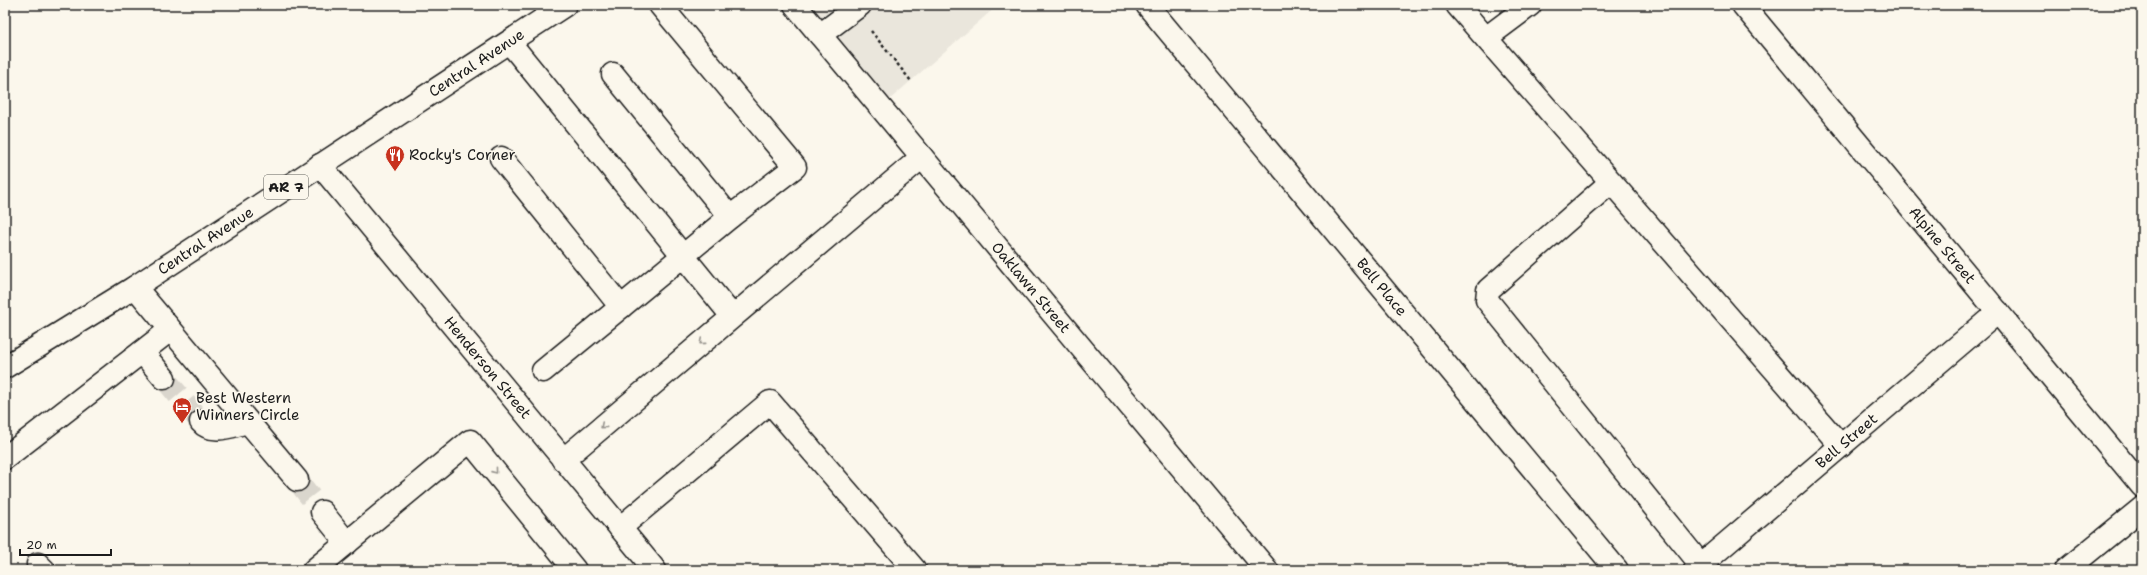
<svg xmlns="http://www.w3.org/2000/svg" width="2147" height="575" font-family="'Shantell Sans',sans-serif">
  <rect width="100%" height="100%" fill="#fbf7ec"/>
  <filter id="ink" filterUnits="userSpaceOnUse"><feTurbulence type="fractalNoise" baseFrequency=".025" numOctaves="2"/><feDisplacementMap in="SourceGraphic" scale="8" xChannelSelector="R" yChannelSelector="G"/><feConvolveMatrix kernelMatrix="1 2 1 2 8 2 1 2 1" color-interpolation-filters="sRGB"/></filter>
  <g filter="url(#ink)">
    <polygon fill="#eae6dc" points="795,5 998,5 881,107"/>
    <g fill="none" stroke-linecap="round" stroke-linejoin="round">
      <g stroke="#dad6cd" stroke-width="22" stroke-dasharray="22 11" stroke-linecap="butt">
        <polyline points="164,378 201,422"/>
        <polyline points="297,480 322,512"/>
      </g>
      <g stroke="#1c1c1c" stroke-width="25">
        <g id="minor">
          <path id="s1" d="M795,5L1267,570"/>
          <path id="s2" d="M1147,5L1617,570"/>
          <polyline points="1457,5 1841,446"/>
          <path id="s3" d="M1743,5L2142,486"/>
          <polyline points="820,35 860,5"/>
          <polyline points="1486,38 1530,5"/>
          <polyline points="510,43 732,316"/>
          <polyline points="613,74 730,217"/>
          <polyline points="501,158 621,307 730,217 795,167 660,5"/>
          <path id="s4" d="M320,165L655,570"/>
          <polyline points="1611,182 1488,290 1487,300 1701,565"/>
          <polyline points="135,287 297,480"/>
          <polyline points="142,352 164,378"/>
          <polyline points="543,371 621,307"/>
          <path d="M201,422C212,435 234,425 248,422"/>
          <polyline points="5,458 170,330"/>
          <polyline points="563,460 922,157"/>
          <polyline points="322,512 347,543"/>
          <polyline points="620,528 770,402 915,570"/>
          <polyline points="38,564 44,570"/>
          <polyline points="314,570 470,441 575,570"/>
          <path id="s5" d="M1695,570L1998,312"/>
          <polyline points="2066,570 2142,508"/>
        </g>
      </g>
      <g stroke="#1c1c1c" stroke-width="25">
        <g id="major">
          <path id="s6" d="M5,367L135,287L565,5"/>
        </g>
      </g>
      <polyline stroke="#1c1c1c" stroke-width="2.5" stroke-dasharray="3 3" stroke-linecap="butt" points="871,31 911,81"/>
      <use href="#minor" stroke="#fbf7ec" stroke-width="22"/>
      <use href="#major" stroke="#fbf7ec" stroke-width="22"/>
    </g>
    <defs><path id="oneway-chevron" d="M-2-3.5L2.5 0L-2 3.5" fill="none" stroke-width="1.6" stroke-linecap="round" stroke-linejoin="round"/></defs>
    <g stroke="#97948e">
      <use href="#oneway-chevron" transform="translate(702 342) rotate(140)"/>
      <use href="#oneway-chevron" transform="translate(603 426) rotate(140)"/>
      <use href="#oneway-chevron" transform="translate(495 471) rotate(51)"/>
    </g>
  </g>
  <defs>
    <g id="restaurant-pin" transform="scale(1)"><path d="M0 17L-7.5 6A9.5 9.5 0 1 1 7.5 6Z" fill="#c8321e" stroke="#fbf7ec"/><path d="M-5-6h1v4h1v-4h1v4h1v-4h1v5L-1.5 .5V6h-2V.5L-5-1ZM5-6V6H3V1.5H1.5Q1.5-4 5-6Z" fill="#fff"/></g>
    <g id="hotel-pin" transform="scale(1)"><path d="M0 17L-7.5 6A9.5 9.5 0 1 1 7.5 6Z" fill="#c8321e" stroke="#fbf7ec"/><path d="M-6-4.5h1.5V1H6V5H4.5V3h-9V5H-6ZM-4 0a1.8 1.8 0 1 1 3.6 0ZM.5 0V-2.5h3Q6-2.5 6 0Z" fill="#fff"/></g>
  </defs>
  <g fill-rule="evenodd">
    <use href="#restaurant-pin" x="395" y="155"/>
    <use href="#hotel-pin" x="182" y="407"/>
  </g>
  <g text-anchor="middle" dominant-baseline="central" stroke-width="3.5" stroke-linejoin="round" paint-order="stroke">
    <rect fill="#fbf7ec" stroke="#5f5e5a" stroke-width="1" x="264" y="175" width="44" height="24" rx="3"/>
    <g font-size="14" font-weight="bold" fill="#1c1c1c">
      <text x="286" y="187">AR 7</text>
    </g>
    <g font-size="15" fill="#1c1c1c" stroke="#fbf7ec">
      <text stroke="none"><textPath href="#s6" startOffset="561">Central Avenue</textPath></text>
      <text stroke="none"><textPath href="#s6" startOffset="237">Central Avenue</textPath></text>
      <text stroke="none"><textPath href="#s3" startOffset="312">Alpine Street</textPath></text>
      <text stroke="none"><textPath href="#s1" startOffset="368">Oaklawn Street</textPath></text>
      <text stroke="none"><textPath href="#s2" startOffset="367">Bell Place</textPath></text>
      <text stroke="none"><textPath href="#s4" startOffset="263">Henderson Street</textPath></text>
      <text stroke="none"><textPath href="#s5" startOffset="199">Bell Street</textPath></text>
    </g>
    <g font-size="15" fill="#1c1c1c" stroke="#fbf7ec" text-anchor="start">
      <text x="409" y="155">Rocky's Corner</text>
      <text x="196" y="398">Best Western<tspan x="196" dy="17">Winners Circle</tspan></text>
    </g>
  </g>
  <rect width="2147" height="575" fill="none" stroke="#fbf7ec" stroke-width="20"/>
  <rect x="10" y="10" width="2127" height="555" fill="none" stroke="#1c1c1c" stroke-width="1.5" filter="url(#ink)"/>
  <path d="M20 549v6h91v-6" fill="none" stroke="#1c1c1c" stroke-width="2"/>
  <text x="26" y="549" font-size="12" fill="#1c1c1c" stroke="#fbf7ec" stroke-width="3" paint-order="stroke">20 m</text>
</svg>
